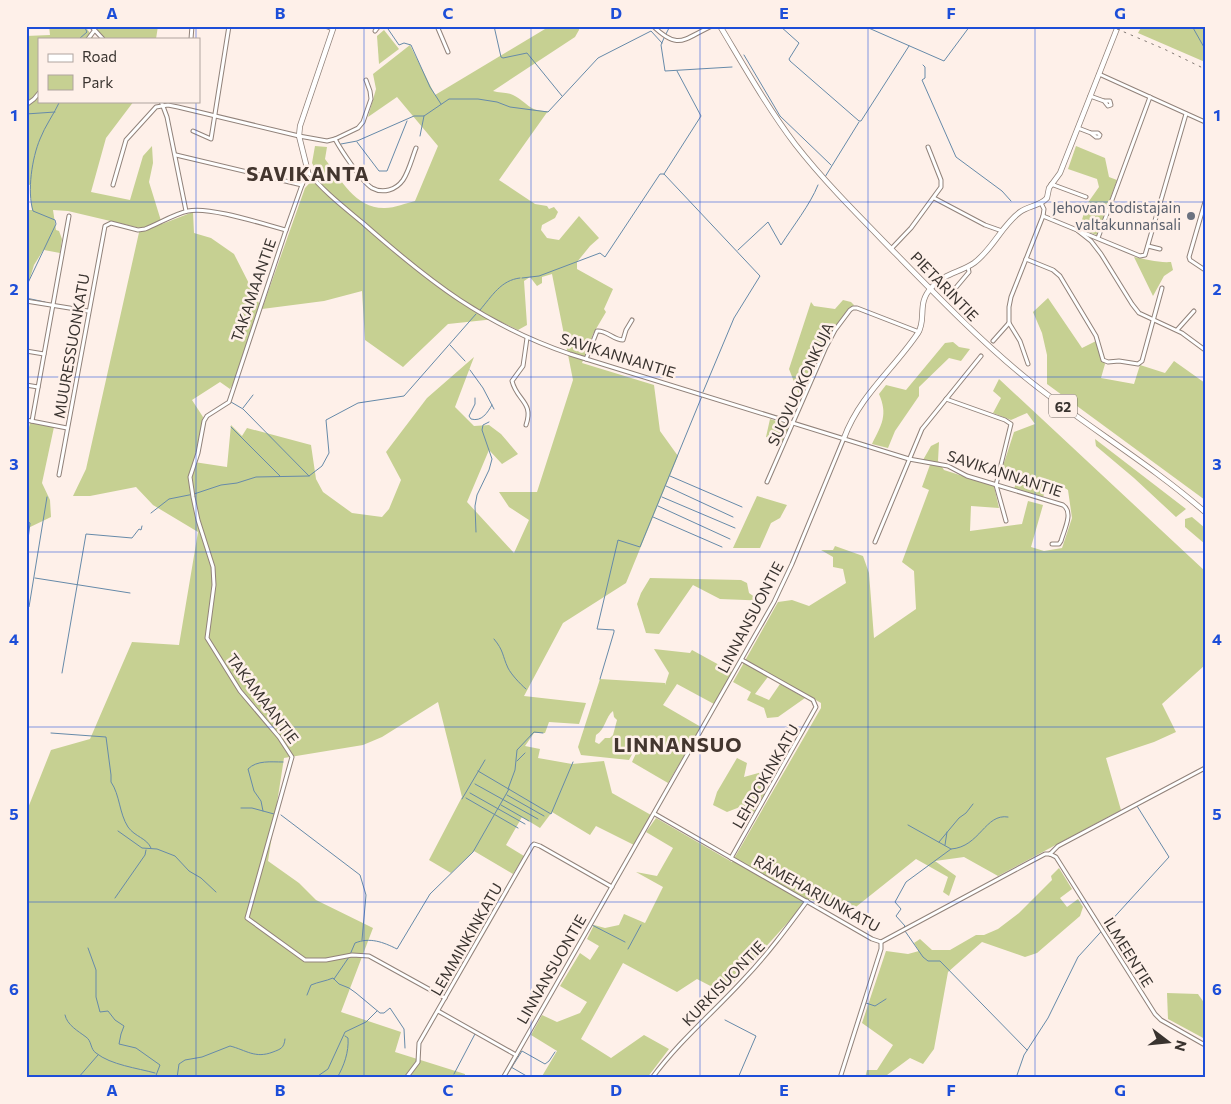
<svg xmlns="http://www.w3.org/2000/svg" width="1231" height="1104" font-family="Commissioner,sans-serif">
  <rect width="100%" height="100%" fill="#fef0e9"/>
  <g fill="#c6d092" fill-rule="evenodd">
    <path d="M49,26H85L94,39H39V101H134L106,138L91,192L130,200L143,156L152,146L153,163L149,182L162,224L193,212L194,233L211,238L234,254L262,309L305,188L318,174L312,163L315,146L327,147L325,159C341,180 356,209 385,208C395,208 406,203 415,201L438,146L397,97L368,117L376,89L373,74L410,45L435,95L550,26H579V30L575,37L493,91C499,93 507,92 513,95C529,103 527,111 548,111L499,180L535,204L547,206L549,209L554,207L558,212L555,218L542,225L541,230L547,238L559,240L579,216L599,238L590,246L577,262V269L613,289L604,309L606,312L593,334L582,363L654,385L660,431L678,456L626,583L563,623L524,696L586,703L579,724L549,722L545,733H534L525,746L540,749L538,758L572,764L604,761L612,793L651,815L634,845L596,826L590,835L552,812L540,828L522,817L506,845L524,856L513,874L474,851L451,873L429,860L462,797L438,702L382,737L363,745L284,758L268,861L299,883L316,900L373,928L341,1012L401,1032L395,1052L465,1074V1078H417L414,1076L411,1078H26V813L51,750L90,739L132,642L179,645L198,532L153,505L136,487L90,496H73L86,469L140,228L68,211L53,210L56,230L59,231L62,239L60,253L44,250V249L34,265L26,291V210H32L30,185L26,184V36L50,35ZM552,274L573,380L537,492H499L509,507L529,520L514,553L467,502L489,450L502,464L518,454L501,434L489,425L474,426L455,407L474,357L427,398L386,452L401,480L389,509L382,517L352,513L323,492L316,479L311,445L247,428L242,436L231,425L227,467L194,462L203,417L192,400L220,382L230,389L240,373L262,309L324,301L362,291L365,340L403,367L448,324L495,319L518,330L527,325L524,281L530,277L537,286L542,283V277Z"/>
    <polygon points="93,26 158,26 156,39 106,39"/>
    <polygon points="1142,26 1205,26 1205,62 1138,33"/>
    <polygon points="384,30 399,49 379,64 377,36"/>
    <polygon points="1076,146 1105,158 1109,177 1117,180 1097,235 1079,229 1087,204 1099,187 1097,179 1068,169"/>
    <path d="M1134,257C1146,259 1158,263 1171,262L1173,270L1164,276L1153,296Z"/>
    <polygon points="1048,298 1082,348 1096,341 1105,364 1101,378 1134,384 1140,365 1165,373 1174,361 1205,383 1205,500 1047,384 1047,355 1042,333 1033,312"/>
    <path d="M843,300L851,302L854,305C827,329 816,364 803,396L800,397L789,369L811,302L814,306L835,309Z"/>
    <path d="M953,342L959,347L970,349L961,361L949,358L919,387V396L895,431L888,448L872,444C882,424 888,415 879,394L886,385L906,390L945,343Z"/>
    <polygon points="999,379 1205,571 1205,665 1162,704 1176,732 1154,742 1106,758 1121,810 998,876 964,857 935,861 956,876 949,896 943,892 948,877 916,859 847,914 809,899 724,993 697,979 677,992 623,963 581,1039 611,1058 644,1035 669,1049 647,1078 541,1078 557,1051 531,1035 542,1015 557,1022 580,1013 587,1002 560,986 580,953 590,960 599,946 587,939 594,925 605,928 619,925 624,914 645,923 663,887 636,872 657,876 673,848 646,832 656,818 732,862 821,708 821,703 770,674 755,694 769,700 780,684 805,698 778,717 767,718 764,708 747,700 751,692 733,682 778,602 792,600 809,606 846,583 843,569 833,567 833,557 821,550 833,550 835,546 863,556 869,573 874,638 916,609 914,571 902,562 929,490 922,487 931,462 923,460 931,446 939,442 938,461 944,470 994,486 999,508 971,506 970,531 1022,524 1028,501 1043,505 1031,547 1044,551 1062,548 1072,518 1068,490 1054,481 1049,482 1043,497 1014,489 1019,473 1002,469 1014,432 1035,424 1027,413 1011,420 993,413 1001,398 993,391"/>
    <polygon points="770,419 790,425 781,444 773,439 766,437"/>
    <polygon points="30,423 54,427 42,483 50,500 51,517 26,529 26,439"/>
    <polygon points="1095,439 1186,509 1176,517 1134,478 1096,446"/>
    <polygon points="757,496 787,505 780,518 771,523 760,548 733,548"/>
    <polygon points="1192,517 1205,528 1205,544 1185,527 1185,519"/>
    <polygon points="650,578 741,580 747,583 749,593 756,598 767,601 720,599 693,585 659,634 646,633 637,604 641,593"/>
    <path d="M654,649L690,653L692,650L732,672L714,704L677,684L663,705L701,727L668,783L632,762L639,747H636L629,760L581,755L578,747L600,679L665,683V685L669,673ZM613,711L614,717L617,720L613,735L610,738H605L599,744L595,742L596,735C606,729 605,717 613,711Z"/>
    <polygon points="737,758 747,763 744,777 762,772 756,782 767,789 753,814 740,807 727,812 713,805 717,792"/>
    <polygon points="1059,868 1072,889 1060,898 1067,907 1078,899 1083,907 1080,916 1037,953 1025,957 982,942 948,972 934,1049 923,1064 910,1058 883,1078 865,1078 867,1070 877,1070 893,1045 862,1023 886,951 908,954 919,951 914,943 920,939 932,950 950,950 976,935 984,935 998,929 1019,913 1052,880 1051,876"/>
    <polygon points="1167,993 1198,994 1205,1004 1205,1039 1168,1019"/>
  </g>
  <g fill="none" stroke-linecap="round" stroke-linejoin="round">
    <g stroke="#668aa9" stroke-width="1">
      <polyline points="386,26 399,45 404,43 411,45 430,87 441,104"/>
      <polyline points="494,26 501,57 503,58 527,53 562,96"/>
      <polyline points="780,26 799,43 789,59 790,61 859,121 861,121 909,46"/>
      <polyline points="864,26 944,61 970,26"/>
      <polyline points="1192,26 1205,49"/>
      <polyline points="666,34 670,26"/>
      <polyline points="664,38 661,45 665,71 732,67"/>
      <polyline points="79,39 87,32 84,26"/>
      <polyline points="744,55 780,116 831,165"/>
      <polyline points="923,65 925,67 925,78 922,80 956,157 1002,191 1011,201"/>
      <polyline points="26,114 55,112"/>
      <polyline points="420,136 424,116"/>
      <polyline points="357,142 379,171 387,171 407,121"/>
      <polyline points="341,144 357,141 414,116 424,116 449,99 478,99 497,102 510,107 548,112 598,58 651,31 662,43"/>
      <polyline points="664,174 701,116 677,71"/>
      <polyline points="825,177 859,122"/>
      <path d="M738,250L768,222L781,245C793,226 810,205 818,185"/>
      <polyline points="522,278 539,276 600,253 605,257 660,174 664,174 760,276 734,318 703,392"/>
      <path d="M26,287L56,224L55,220L33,211C27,191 32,158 40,139C45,126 54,114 60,101"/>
      <polyline points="26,298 45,302"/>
      <path d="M480,310C492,296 501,280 520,278"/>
      <polyline points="450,345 465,361"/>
      <polyline points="470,370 483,388 494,409"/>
      <path d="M475,398V404L469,416L471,419C482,422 487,413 492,405"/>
      <polyline points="231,402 243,409 309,476"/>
      <polyline points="243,408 253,395"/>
      <polyline points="231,427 280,476"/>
      <polyline points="670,476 742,507"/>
      <polyline points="666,486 733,517"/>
      <polyline points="662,497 735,528"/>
      <polyline points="658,506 730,539"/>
      <polyline points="151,513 169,499 194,494 221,485 237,483 256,477 309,476 322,466 329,453 326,420 358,403 404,396 476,314"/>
      <polyline points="653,517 722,547"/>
      <polyline points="26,521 30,523 26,556"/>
      <polyline points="476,532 475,506 477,495 489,470 492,459 482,430 483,425 489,422"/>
      <polyline points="35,578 130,593"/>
      <polyline points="26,608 29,607 47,497"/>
      <path d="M494,639C504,651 502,655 508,668C511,674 520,684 526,689"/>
      <polyline points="62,673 86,534 132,538 139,529 141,530 142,526"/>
      <polyline points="600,679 614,632 614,630 597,629 618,540 640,547 702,396"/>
      <path d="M51,733L106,737L111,775V782C120,795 119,813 128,827C135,837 147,838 151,848"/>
      <polyline points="517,761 525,753"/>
      <polyline points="478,771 551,814 573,762"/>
      <polyline points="475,784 538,819"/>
      <polyline points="508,789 515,770 517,750 534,732 543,733"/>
      <polyline points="470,793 525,824"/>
      <polyline points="507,795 544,816"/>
      <polyline points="466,798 518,828"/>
      <polyline points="462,799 485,760"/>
      <polyline points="501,805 529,821"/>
      <polyline points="241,808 252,808 274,814"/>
      <path d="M263,811L261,801L254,791L248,769C257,760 271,762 283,762"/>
      <polyline points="281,815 360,875 366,895 362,940"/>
      <polyline points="908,825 951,849"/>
      <polyline points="118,831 142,848 157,849 175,856 189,871 201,878 216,892"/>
      <polyline points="939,842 959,818 966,813 973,804"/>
      <polyline points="945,845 947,832"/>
      <polyline points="115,898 145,855 146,850"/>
      <polyline points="592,925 625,942"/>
      <path d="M903,928L905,926L896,916L901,909L895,902L906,882L951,849C980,847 985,813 1008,817"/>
      <polyline points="905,931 923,957 928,961 940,961 1027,1050"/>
      <polyline points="88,948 96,970 96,997 100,1012 108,1011 115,1020 124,1026 121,1034 119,1044 136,1048 160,1065 155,1078"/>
      <polyline points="628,949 641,925"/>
      <path d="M334,979L349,957L355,943C370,937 383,942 397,949L430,894L473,852L509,789"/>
      <path d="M307,995L311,985C318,982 326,981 333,978L339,984L349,988L356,993L380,1013H384L390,1008L404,1029L405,1048"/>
      <polyline points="866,1003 875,1006 886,999"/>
      <path d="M65,1015C67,1025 78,1031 86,1037C92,1041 90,1049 96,1053C111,1065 137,1068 155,1073"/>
      <polyline points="725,1020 756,1036 738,1078"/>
      <polyline points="511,1067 530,1078"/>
      <polyline points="454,1074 475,1034"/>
      <polyline points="78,1078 98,1055"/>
      <path d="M177,1078L179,1064L185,1060L202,1057L230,1046C246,1050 255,1059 273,1052C281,1049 284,1048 285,1039"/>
      <polyline points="315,1078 328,1069 345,1032 366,1022 377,1011"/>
      <path d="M337,1078C344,1066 349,1052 348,1038L345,1036"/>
      <polyline points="505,1078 522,1051 545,1064 549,1061 555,1052"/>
      <polyline points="1016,1078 1024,1055 1048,1018 1078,957 1169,857 1137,806"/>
    </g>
    <g stroke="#91827a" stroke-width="5">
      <g id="street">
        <polyline points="91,26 103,39"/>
        <polyline points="325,26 333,29"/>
        <polyline points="437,26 448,52"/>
        <path d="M653,26C679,51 683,39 712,26"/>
        <polyline points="375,31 379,26"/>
        <polyline points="88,39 94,31"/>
        <polyline points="191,39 192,26"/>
        <polyline points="1099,74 1205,122"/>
        <polyline points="1090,96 1104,101 1110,101 1111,105 1108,106 1104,101"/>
        <polyline points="161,101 167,117 186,211"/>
        <polyline points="26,105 34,99 39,93"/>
        <polyline points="1078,128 1091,133 1098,133 1100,135 1099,137 1096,137 1091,133"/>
        <polyline points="193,131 211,139 229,26"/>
        <path d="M335,139C341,150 362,182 372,188C383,194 396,190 403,180C409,171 412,158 416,148"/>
        <polyline points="176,155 302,185"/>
        <polyline points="1051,184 1086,197"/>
        <polyline points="113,185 126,140 156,107 168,105 178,107 299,136 327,141 335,139 358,128 363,122 371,99 370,91 366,80"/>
        <polyline points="934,198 985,225 1002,231"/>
        <polyline points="1205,202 1189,257 1190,260 1205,270"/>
        <polyline points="1043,216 1077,230 1091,241 1101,254 1132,304 1139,313 1182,333 1205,350"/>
        <polyline points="1077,230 1140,256 1145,255 1186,114"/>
        <polyline points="1098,238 1150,97"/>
        <polyline points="1148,246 1160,249"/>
        <polyline points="891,249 911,228 941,187 941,180 928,147"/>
        <polyline points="1026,259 1053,270 1060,276 1096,336 1103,360 1108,362 1119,361 1138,364 1142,361 1162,288"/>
        <polyline points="953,291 969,272 968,267"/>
        <polyline points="26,301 88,311"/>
        <polyline points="1009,323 1020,341 1028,364"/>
        <polyline points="1177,330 1194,311"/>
        <polyline points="993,341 1009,323 1009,307 1011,297 1043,216 1044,209 1041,203"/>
        <polyline points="26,351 44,354"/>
        <path d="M586,359L597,331C607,330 613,340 623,340L626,330L632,320"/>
        <polyline points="26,385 38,387"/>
        <polyline points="946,399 1005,420 1011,424 996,485 1006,521"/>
        <polyline points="26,420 67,428"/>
        <polyline points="32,421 69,216"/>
        <path d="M526,425C534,402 517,401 512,381L523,366L527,338"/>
        <path d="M59,475L105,226L111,223L138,230L145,229C158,224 174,214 188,211C209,206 263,224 286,230"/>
        <polyline points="767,482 826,347 835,330 850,310 853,308 857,308 919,332"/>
        <polyline points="875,542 922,429 981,356"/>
        <polyline points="655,814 872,939 881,942 1028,863 1045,854 1050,854"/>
        <polyline points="1050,854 1056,857 1155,1014 1161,1020 1205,1045"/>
        <polyline points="1050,854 1058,846 1205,768"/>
        <polyline points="731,858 816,707 813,700 742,660"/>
        <path d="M445,998L369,956L352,955L326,960H305L247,918L292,757L279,737L240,691L207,638L214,585L213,567L198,520L193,497L190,477L198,453L204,421L207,416L229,402L286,230L302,185L308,172C324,192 345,208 364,224C431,283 485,325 570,354L909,459L948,466L967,476L1063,505C1074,512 1064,530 1061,541L1059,544H1052"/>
        <polyline points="438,1011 516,1055"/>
        <polyline points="406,1078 418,1062 419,1043 532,846 534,844 540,846 612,887"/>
        <polyline points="503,1078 774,602 792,564 844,438"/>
        <path d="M652,1078C679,1041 714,1012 744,979C767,955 787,928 807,901"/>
        <polyline points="840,1078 881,949 881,942"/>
      </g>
    </g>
    <g stroke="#91827a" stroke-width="6">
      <g id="secondary">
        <polyline points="308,172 299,136 300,126 334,26"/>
        <path d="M844,438C860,395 893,370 918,333C927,319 916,303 932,287C943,274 961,272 974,263C993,249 1002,225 1020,212C1028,206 1040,206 1047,198L1049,188L1060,173L1118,26"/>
      </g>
    </g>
    <g stroke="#91827a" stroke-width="6">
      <path id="primary" d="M720,26C744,66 767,107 795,144C827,185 864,221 900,258C941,300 981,341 1026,378C1084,425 1149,463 1205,512"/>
    </g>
    <use href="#street" stroke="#fff" stroke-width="3"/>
    <use href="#secondary" stroke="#fff" stroke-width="4.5"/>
    <use href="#primary" stroke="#fff" stroke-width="4.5"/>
    <polyline stroke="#837a75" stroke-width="1" stroke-dasharray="2.5 5" stroke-linecap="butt" points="1110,26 1164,49 1205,69"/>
  </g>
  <path fill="none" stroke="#1d4ed8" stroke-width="1" stroke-opacity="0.55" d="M196,26V39M364,26V1078M531,26V1078M700,26V1078M868,26V1078M1035,26V1078M196,101V1078M26,202H1205M26,377H1205M26,552H1205M26,727H1205M26,902H1205"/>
  <circle fill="#6b7280" stroke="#fef0e9" stroke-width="2" cx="1191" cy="216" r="5"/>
  <g text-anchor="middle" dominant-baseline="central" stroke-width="5" stroke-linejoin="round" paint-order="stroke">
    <rect fill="#fef0e9" stroke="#746c67" stroke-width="1" x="1049" y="394.5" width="28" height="23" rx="4"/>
    <g font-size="14" font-weight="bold" fill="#39332f">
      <text x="1063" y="406">62</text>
    </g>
    <g font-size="15" fill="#5b616d" stroke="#fef0e9" text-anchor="end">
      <text x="1181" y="207">Jehovan todistajain<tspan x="1181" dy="17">valtakunnansali</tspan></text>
    </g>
    <g font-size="15" fill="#39332f" stroke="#fef0e9">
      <text transform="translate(945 286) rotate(46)">PIETARINTIE</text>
      <text transform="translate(253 290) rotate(-71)">TAKAMAANTIE</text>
      <text transform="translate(71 346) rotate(-80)">MUURESSUONKATU</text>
      <text transform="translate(618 355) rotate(17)">SAVIKANNANTIE</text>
      <text transform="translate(800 384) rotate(-65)">SUOVUOKONKUJA</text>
      <text transform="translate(1005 473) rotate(18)">SAVIKANNANTIE</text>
      <text transform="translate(750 617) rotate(-62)">LINNANSUONTIE</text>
      <text transform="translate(263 698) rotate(53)">TAKAMAANTIE</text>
      <text transform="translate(765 776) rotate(-60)">LEHDOKINKATU</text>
      <text transform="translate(817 893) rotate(29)">RÄMEHARJUNKATU</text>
      <text transform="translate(466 939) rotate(-60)">LEMMINKINKATU</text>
      <text transform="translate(1129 952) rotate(58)">ILMEENTIE</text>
      <text transform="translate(551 969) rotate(-60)">LINNANSUONTIE</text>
      <text transform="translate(723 983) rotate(-46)">KURKISUONTIE</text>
    </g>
    <g font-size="20" font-weight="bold" letter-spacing="1" fill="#43362f" stroke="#fef0e9">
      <text x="308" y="173">SAVIKANTA</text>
      <text x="678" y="744">LINNANSUO</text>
    </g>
  </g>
  <rect width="1231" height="1104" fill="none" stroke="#fef0e9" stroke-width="55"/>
  <rect x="38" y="38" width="162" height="65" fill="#fef0e9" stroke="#afa49f"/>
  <rect x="48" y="54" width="25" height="8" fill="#ffffff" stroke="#afa49f"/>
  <text x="82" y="62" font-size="15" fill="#39332f">Road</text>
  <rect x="48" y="75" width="25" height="15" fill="#c6d092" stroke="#afa49f"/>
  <text x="82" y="88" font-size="15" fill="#39332f">Park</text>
  <g transform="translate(1168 1042) rotate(106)" stroke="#fef0e9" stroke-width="4" paint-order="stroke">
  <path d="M0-4L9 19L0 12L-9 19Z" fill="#39332f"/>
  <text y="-8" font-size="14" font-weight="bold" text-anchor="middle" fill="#39332f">N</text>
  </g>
  <rect x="28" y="28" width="1176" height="1048" fill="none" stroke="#1d4ed8" stroke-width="2"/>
  <g font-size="16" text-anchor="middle" font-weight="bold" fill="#1d4ed8">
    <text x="112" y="19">A</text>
    <text x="280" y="19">B</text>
    <text x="448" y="19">C</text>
    <text x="616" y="19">D</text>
    <text x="784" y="19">E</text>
    <text x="951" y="19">F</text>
    <text x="1120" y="19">G</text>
    <text x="14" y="121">1</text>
    <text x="1217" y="121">1</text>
    <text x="14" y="295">2</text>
    <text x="1217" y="295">2</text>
    <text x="14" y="470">3</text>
    <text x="1217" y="470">3</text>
    <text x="14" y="645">4</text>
    <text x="1217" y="645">4</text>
    <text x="14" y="820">5</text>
    <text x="1217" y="820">5</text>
    <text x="14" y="995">6</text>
    <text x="1217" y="995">6</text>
    <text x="112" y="1096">A</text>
    <text x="280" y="1096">B</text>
    <text x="448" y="1096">C</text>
    <text x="616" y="1096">D</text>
    <text x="784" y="1096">E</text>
    <text x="951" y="1096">F</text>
    <text x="1120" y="1096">G</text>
  </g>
</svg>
